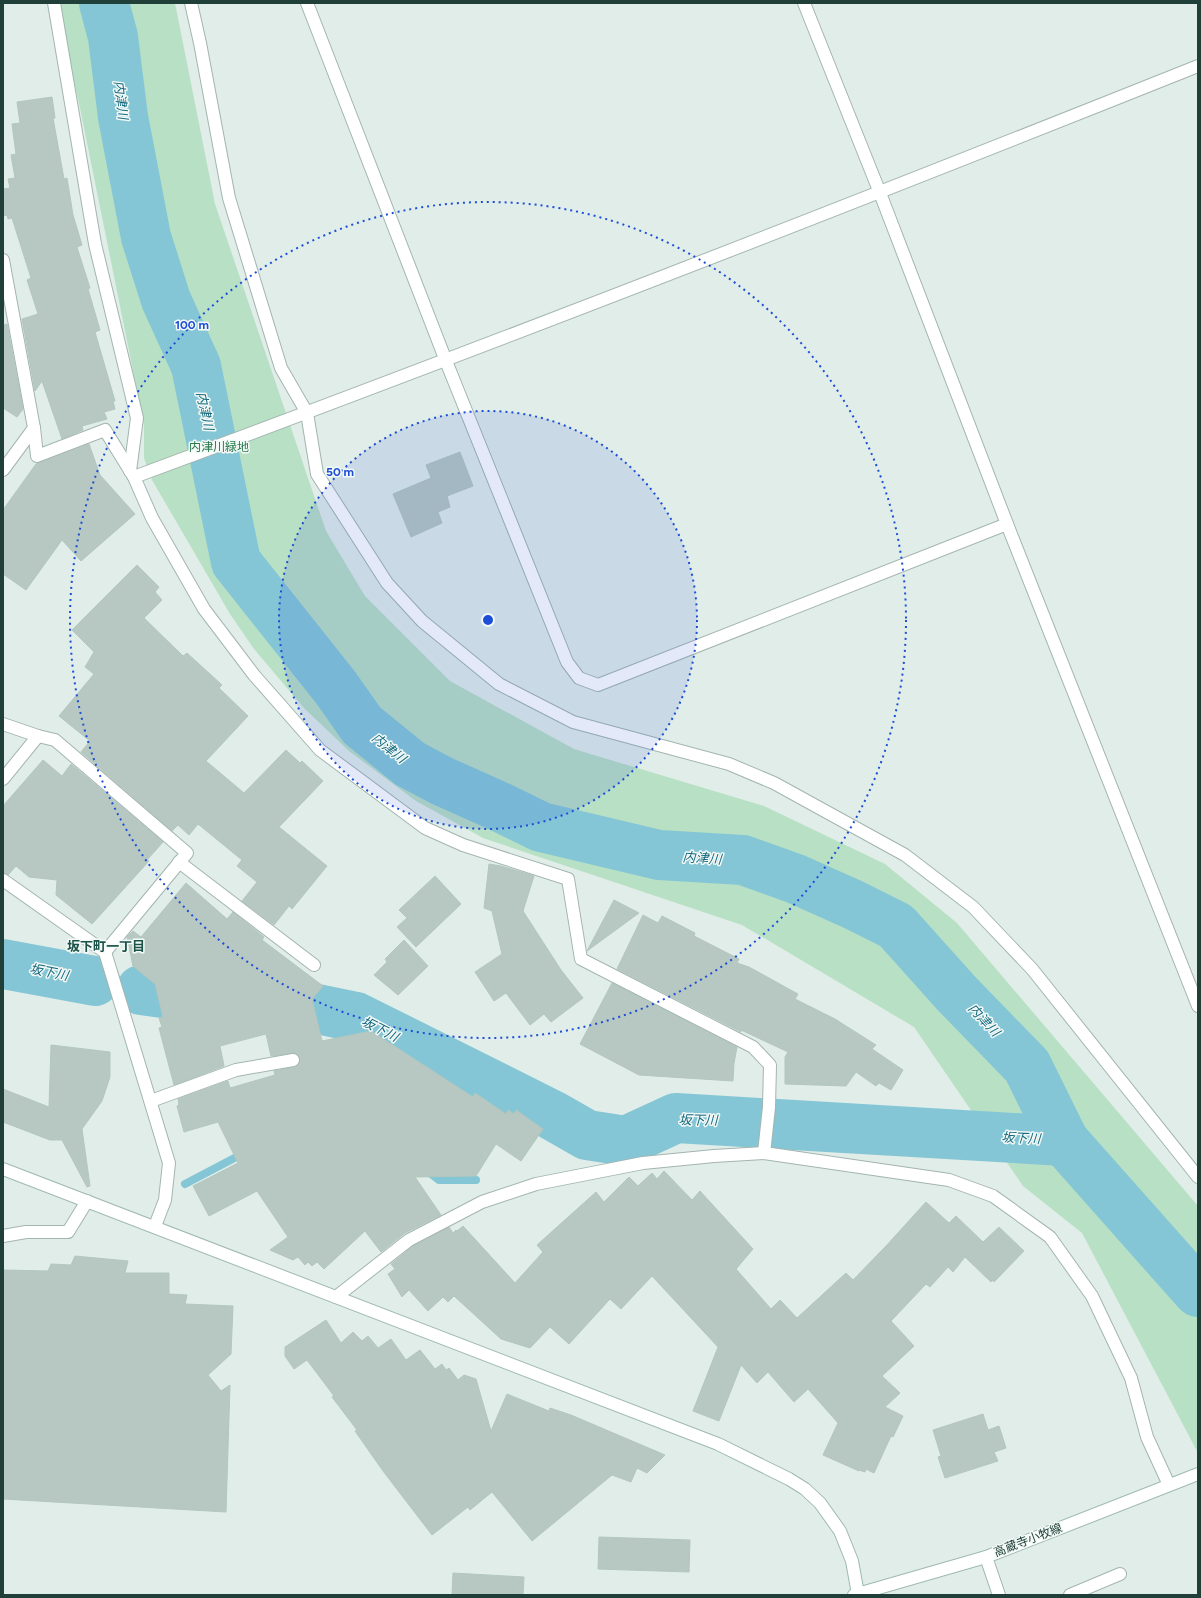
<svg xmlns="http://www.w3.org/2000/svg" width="1201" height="1598" font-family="Figtree,'Noto Sans JP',sans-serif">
  <rect width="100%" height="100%" fill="#e1ede8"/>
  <polygon fill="#b8e0c4" points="57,3 175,3 215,204 326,531 365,596 450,681 574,749 764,806 885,864 957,923 1198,1206 1198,1453 1082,1233 1023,1186 914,1027 742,925 483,838 416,801 349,751 304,708 254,649 230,614 152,480 144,458 144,425 80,108"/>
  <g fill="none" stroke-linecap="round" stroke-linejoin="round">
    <g stroke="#84c6d6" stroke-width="8">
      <polyline points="575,1146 587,1135"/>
      <polyline points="426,1170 439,1180 476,1180"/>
      <polyline points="185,1184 244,1153"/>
    </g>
    <g stroke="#84c6d6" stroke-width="50">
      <polyline points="104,3 113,37 123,117 146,237 166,300 196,366 236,562 336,688 362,725 410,764 442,781 498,806 541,827 659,855 743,860 796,879 854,905 896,926 957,994 1027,1066 1064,1141"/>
      <polyline points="3,964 95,981"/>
      <polyline points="141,990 177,995 239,993 356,1017 552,1115 587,1135 626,1141 676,1118 1064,1141 1198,1292"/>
    </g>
  </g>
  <g fill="#b6c8c1" stroke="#b3c7bf">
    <polygon points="52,97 55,118 53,118 64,179 67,178 73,215 82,245 77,247 90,288 88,289 100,330 95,332 115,401 113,401 115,409 104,412 107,419 82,426 83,430 62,439 42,381 35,391 22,319 38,314 27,280 31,278 12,218 8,219 7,215 3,216 3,189 10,188 8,179 15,178 11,155 16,154 12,124 20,123 17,102"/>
    <polygon points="7,324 23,409 17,417 3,408 3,325"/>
    <polygon points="89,444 100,475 135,514 81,561 62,540 26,590 3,574 3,510 36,464"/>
    <polygon points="460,452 473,486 447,496 450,507 438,512 442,523 411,537 393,494 431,478 426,465"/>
    <polygon points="137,565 159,587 155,592 162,600 144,618 183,656 187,653 222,685 219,688 248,716 206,761 244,793 286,750 300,763 302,761 323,781 279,827 327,866 292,909 289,906 274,925 242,901 257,882 237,866 242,860 198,824 189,835 178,825 172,831 81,752 90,741 59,716 94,674 85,667 94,652 72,630"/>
    <polygon points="43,760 62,776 71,764 163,842 147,860 149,861 92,924 56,895 57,880 29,877 16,866 8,875 3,873 3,806"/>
    <polygon points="489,864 501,866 534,876 523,911 561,970 583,998 551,1022 544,1014 530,1025 506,993 494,1001 475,972 502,954 492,911 484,908"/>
    <polygon points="435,876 461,904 416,947 397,927 407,918 399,910"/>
    <polygon points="186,883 227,919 233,912 264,937 262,940 323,986 312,999 322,1041 371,1031 473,1097 475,1093 506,1114 508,1110 514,1114 516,1110 543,1129 521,1161 496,1144 476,1176 415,1177 441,1215 405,1233 381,1252 365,1231 324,1269 317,1262 312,1266 308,1262 305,1265 298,1257 293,1260 270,1250 288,1237 257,1191 209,1216 193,1186 238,1163 218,1122 184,1132 177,1106 179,1105 178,1099 228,1081 230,1088 275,1075 274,1071 295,1067 298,1065 300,1059 299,1056 295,1053 271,1056 266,1034 220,1046 224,1066 174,1085 159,1028 162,1027 159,1018 163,1017 155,984 133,966 127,937 133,931 141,937"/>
    <polygon points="614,900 639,913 587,951"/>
    <polygon points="643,915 658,923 662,916 695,933 694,936 739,959 737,963 749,967 798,994 795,999 835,1019 876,1045 872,1049 903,1070 891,1090 879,1083 876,1086 856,1072 846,1086 785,1084 785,1057 788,1052 741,1030 741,1032 617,969"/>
    <polygon points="404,940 428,966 398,995 374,975 387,962 385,959"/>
    <polygon points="612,983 737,1047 734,1063 733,1081 639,1075 580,1044"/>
    <polygon points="51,1045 110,1052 110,1077 102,1101 82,1129 90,1186 87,1187 62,1140 50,1140 3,1122 3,1089 49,1107"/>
    <polygon points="664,1171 692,1200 700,1191 753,1249 736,1269 771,1309 780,1300 797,1318 846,1273 853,1280 886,1246 926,1202 949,1223 956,1216 983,1242 999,1227 1024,1251 994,1282 993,1280 991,1282 965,1257 953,1272 948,1267 930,1287 926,1284 891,1321 914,1346 882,1376 900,1393 885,1407 903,1416 893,1437 891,1436 874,1473 866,1469 865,1472 859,1470 859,1471 823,1455 838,1423 808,1389 794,1402 768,1372 757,1383 741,1365 719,1421 693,1411 718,1347 652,1276 621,1309 610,1299 569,1344 550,1327 530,1348 501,1339 454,1296 448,1302 443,1297 428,1311 409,1290 402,1297 388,1274 395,1269 391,1264 413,1246 449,1227 453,1233 456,1230 457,1231 463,1226 515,1283 543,1252 537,1245 596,1192 604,1202 629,1177 638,1186 652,1173 657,1179"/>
    <polygon points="75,1256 128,1261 125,1273 169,1273 169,1294 187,1295 185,1304 233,1306 231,1354 208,1375 221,1391 230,1385 226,1512 3,1499 3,1270 48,1271 51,1264 71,1265"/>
    <polygon points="326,1320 341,1343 353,1332 362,1341 368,1336 378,1348 391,1339 406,1360 420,1350 435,1369 442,1364 446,1370 449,1368 458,1380 464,1375 476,1379 491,1431 507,1394 549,1411 550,1408 571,1415 665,1455 647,1473 637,1468 631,1482 612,1475 532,1541 492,1492 470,1510 468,1507 432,1535 383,1471 355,1431 357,1430 332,1397 334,1396 307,1360 294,1369 285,1356 285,1347"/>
    <polygon points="983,1414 988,1430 999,1426 1006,1448 994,1452 998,1461 945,1478 938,1457 941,1456 933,1430"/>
    <polygon points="599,1537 690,1540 689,1572 598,1569"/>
    <polygon points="453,1573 524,1577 523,1595 452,1595"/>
  </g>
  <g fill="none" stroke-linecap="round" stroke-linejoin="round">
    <g stroke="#a3b5b0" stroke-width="14">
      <g id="street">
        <polyline points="54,3 95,244 137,418 130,471"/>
        <polyline points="191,3 200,43 229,198 281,368 307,413 317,474 387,583 422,621 499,684 573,722 729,764 774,783 905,855 973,907 1032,969 1198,1177"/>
        <polyline points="307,3 446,361 567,662 579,678 598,685 1007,524"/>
        <polyline points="804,3 880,193 1007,524 1198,1006"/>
        <polyline points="3,260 34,428 3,470"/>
        <polyline points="34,428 37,456 105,430 134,477 152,518 204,609 254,675 320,750 425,828 463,845 568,879 581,959 753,1047 770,1065 769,1107 764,1153"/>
        <path d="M134,477C490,345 845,207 1198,66"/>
        <polyline points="3,724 38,736 55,740 187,853 105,952"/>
        <polyline points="3,779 38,736"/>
        <polyline points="179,862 314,965"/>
        <polyline points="3,880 105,952 169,1163 165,1200 155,1226"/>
        <polyline points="151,1101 236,1070 293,1060"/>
        <polyline points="3,1236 26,1232 68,1232 87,1201"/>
        <polyline points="336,1297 409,1240 482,1202 536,1184 643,1163 714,1156 764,1153 949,1180 993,1196 1050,1237 1092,1296 1131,1378 1147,1437 1169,1485"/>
        <polyline points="986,1557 999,1595"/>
        <polyline points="1070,1595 1120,1574"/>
      </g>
    </g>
    <g stroke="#9eb9b1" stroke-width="14">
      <g id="secondary">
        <polyline points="3,1169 718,1444 789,1479 805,1489 820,1503 840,1531 852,1561 858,1594"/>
        <polyline points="854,1595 986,1557 1198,1474"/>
      </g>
    </g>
    <use href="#street" stroke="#fff" stroke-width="12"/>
    <use href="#secondary" stroke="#fff" stroke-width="12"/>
  </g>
  <circle cx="488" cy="620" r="209" fill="#1d4ed8" fill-opacity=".12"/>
  <g fill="none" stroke="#1d4ed8" stroke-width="2" stroke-dasharray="2 4">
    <circle cx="488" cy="620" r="209"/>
    <circle cx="488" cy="620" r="418"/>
  </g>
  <g text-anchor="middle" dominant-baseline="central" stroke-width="3" stroke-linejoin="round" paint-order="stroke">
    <g font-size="12" fill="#27794a" stroke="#f2f9f6">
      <text x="219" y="447">内津川緑地</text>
    </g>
    <g font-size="12" fill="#203f38" stroke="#f2f9f6">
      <text transform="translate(1028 1540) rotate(-21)">高蔵寺小牧線</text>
    </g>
    <g font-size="13" font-style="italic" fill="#15697f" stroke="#f2f9f6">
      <text transform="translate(121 100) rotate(83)">内津川</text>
      <text transform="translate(205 411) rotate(78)">内津川</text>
      <text transform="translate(389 748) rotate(39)">内津川</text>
      <text transform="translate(702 858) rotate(4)">内津川</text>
      <text transform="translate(49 972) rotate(11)">坂下川</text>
      <text transform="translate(984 1020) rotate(47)">内津川</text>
      <text transform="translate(380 1029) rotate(27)">坂下川</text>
      <text transform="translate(698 1120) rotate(1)">坂下川</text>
      <text transform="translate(1021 1138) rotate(3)">坂下川</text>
    </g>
    <g font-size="13" font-weight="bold" fill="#1a5247" stroke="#f2f9f6">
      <text x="106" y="946">坂下町一丁目</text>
    </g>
  </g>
  <circle cx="488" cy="620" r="6" fill="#1d4ed8" stroke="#f2f9f6" stroke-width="2"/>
  <g font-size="12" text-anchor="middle" font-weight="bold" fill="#1d4ed8" stroke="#f2f9f6" stroke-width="3" stroke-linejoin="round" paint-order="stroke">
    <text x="192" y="329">100 m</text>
    <text x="340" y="476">50 m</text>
  </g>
  <rect width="1201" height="1598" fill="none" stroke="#203f38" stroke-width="8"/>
</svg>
